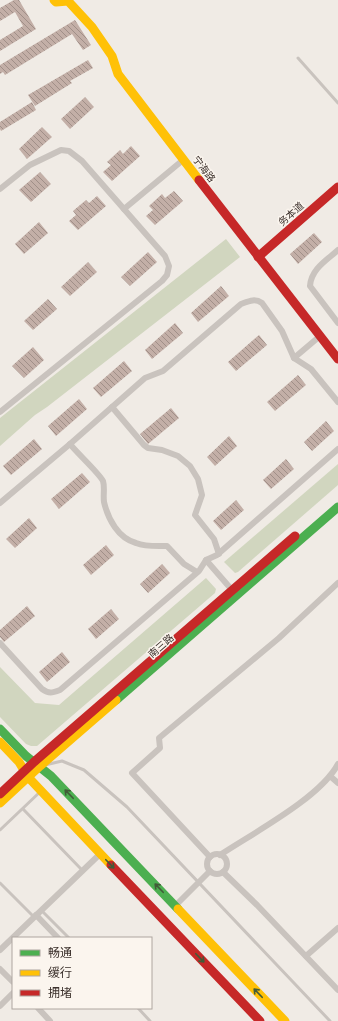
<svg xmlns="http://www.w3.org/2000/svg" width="338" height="1021" font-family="Raleway,'Noto Sans SC',sans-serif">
  <defs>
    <pattern id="building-back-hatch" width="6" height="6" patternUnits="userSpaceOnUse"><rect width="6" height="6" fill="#c3afa7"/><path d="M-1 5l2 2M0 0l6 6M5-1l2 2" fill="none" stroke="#a08f88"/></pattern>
  </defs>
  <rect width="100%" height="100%" fill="#f0ebe5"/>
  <g fill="#d1d6bf">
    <polygon points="226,239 240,257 47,407 35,415 0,446 0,418"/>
    <polygon points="338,464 338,485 238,572 235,573 224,562"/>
    <polygon points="206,578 216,589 215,593 37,746 31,746 26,744 0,717 0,667 35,703 59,705"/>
  </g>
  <g fill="url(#building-back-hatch)">
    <polygon points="14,0 19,0 36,29 0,51 0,40 23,26 15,12 0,21 0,8"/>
    <polygon points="75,20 91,45 83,50 72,34 5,75 3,72 0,74 0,65"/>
    <polygon points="88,60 93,68 70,81 72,83 35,106 28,95"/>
    <polygon points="85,97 94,107 70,129 61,119"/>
    <polygon points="32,102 36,110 1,131 0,129 0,122"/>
    <polygon points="42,127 52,137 27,159 19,149"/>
    <polygon points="131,146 140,156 112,181 103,172 111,165 107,162 120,150 123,154"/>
    <polygon points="40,172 51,184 31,202 19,190"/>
    <polygon points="174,191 183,201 155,225 146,216 153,210 149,206 162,194 165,198"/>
    <polygon points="97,196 106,206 78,230 69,221 76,215 73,211 86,200 89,203"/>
    <polygon points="39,222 48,233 24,254 15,244"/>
    <polygon points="314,233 322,242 298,264 290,254"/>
    <polygon points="148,252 157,262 130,286 121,277"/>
    <polygon points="88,262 97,272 70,296 61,287"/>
    <polygon points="221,286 229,296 198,322 191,313"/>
    <polygon points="48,299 57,309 33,330 24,321"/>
    <polygon points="175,323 183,333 152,359 145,350"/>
    <polygon points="259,335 267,345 236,371 228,362"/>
    <polygon points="33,347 44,360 24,378 12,366"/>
    <polygon points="124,361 132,371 101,397 93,388"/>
    <polygon points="298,375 306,385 275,411 267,402"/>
    <polygon points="79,399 87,409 56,436 48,426"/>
    <polygon points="171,408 179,418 148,444 140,434"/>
    <polygon points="326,421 334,431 312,451 304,442"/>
    <polygon points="229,436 237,446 215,466 207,457"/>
    <polygon points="34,439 42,449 11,475 3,466"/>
    <polygon points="286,459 294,469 271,489 263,480"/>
    <polygon points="82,473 90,482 59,509 51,499"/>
    <polygon points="236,500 244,510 221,530 213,521"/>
    <polygon points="29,518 37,528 15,548 6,539"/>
    <polygon points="106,545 114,555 91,575 83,565"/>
    <polygon points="162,564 170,573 148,593 140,584"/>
    <polygon points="27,606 35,616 4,642 0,637 0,630"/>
    <polygon points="111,609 119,619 96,639 88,629"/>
    <polygon points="62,652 70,662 47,682 39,672"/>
  </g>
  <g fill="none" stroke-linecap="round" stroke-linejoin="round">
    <g stroke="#c9c3be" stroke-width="3">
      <polyline points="298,58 338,103"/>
      <polyline points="45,765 62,761 84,770 127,807 330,1021"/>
      <polyline points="23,809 82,870"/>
      <polyline points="0,830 41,791"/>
      <polyline points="0,883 34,917"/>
      <polyline points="42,911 69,938"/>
      <polyline points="138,1008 150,1021"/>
    </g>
    <g stroke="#c9c3be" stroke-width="6">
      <polyline points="0,189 30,165 61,150 69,151 82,161 165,256 169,266 167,275 162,281 0,412"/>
      <polyline points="124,209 183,160"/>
      <path d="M338,250C327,260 311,269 310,286L338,323"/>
      <polyline points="294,358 320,336"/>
      <polyline points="112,407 144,445 148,448 162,450 178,456 190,466 198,479 202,495 195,515 214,539 219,554"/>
      <path d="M70,444C76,452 99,473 103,481C105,487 103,495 104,502C108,519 118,538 136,543C146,547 157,546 167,546L184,564L197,572"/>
      <path d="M0,503L70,444L145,378L163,371L241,304C249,301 255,298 262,303L282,331L294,358L311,369L338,402"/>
      <polyline points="206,560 232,590"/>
      <path d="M0,643L42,689C49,694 52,693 60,690L199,571L206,560L217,555L338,449"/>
      <polyline points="330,776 338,783"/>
      <circle cx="217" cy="864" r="10"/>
      <path d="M220,855C253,833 320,798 338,764"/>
      <polyline points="210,857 132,773 160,748 159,738 279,638 338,583"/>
      <polyline points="223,872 257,905 338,990"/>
      <polyline points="175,906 210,871"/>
      <polyline points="36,915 58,938"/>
      <polyline points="0,950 100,854"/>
      <polyline points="306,956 338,928"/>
      <polyline points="0,969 13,982"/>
      <polyline points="0,1006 13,993"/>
      <polyline points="38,1008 50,1021"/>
    </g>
    <g stroke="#4caf50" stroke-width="9">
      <polyline points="116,700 338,507"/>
      <polyline points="0,729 26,756 51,776 178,909"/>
    </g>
    <g stroke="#ffc107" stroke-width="9">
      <polyline points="54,0 56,2 68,1 92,27 112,56 118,74 199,180"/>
      <polyline points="0,742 19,762 28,777 111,865"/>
      <polyline points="0,803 40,766 116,700"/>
      <polyline points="178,909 285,1021"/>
    </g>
    <g stroke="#c62828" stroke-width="9">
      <polyline points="199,180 338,359"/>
      <polyline points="258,257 338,187"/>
      <polyline points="0,794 34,762 295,536"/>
      <polyline points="111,865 260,1021"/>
    </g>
  </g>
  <defs><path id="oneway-shaft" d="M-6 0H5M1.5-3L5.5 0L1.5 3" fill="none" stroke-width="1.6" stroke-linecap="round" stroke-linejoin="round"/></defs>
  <g stroke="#415c38">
    <use href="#oneway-shaft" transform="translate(69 794) rotate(-134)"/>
    <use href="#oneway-shaft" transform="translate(110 864) rotate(46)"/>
    <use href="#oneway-shaft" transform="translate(159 888) rotate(-134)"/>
    <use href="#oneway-shaft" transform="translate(200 958) rotate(46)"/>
    <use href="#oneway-shaft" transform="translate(258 993) rotate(-134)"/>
  </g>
  <g text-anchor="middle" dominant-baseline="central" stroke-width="3" stroke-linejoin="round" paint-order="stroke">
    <g font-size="10" fill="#3b302b" stroke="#fbf5ee">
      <text transform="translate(204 169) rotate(53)">宁海路</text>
      <text transform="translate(291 214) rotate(-41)">务本道</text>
      <text transform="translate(161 646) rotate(-41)">南三路</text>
    </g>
  </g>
  <rect x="12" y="937" width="140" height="72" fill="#fbf5ee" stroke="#aea6a0"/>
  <rect x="20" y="950" width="20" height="6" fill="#4caf50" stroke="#aea6a0"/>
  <text x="48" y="957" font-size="12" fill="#3b302b">畅通</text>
  <rect x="20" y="970" width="20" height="6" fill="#ffc107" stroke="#aea6a0"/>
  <text x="48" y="977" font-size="12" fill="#3b302b">缓行</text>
  <rect x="20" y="990" width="20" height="6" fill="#c62828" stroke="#aea6a0"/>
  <text x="48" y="997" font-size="12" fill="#3b302b">拥堵</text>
</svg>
